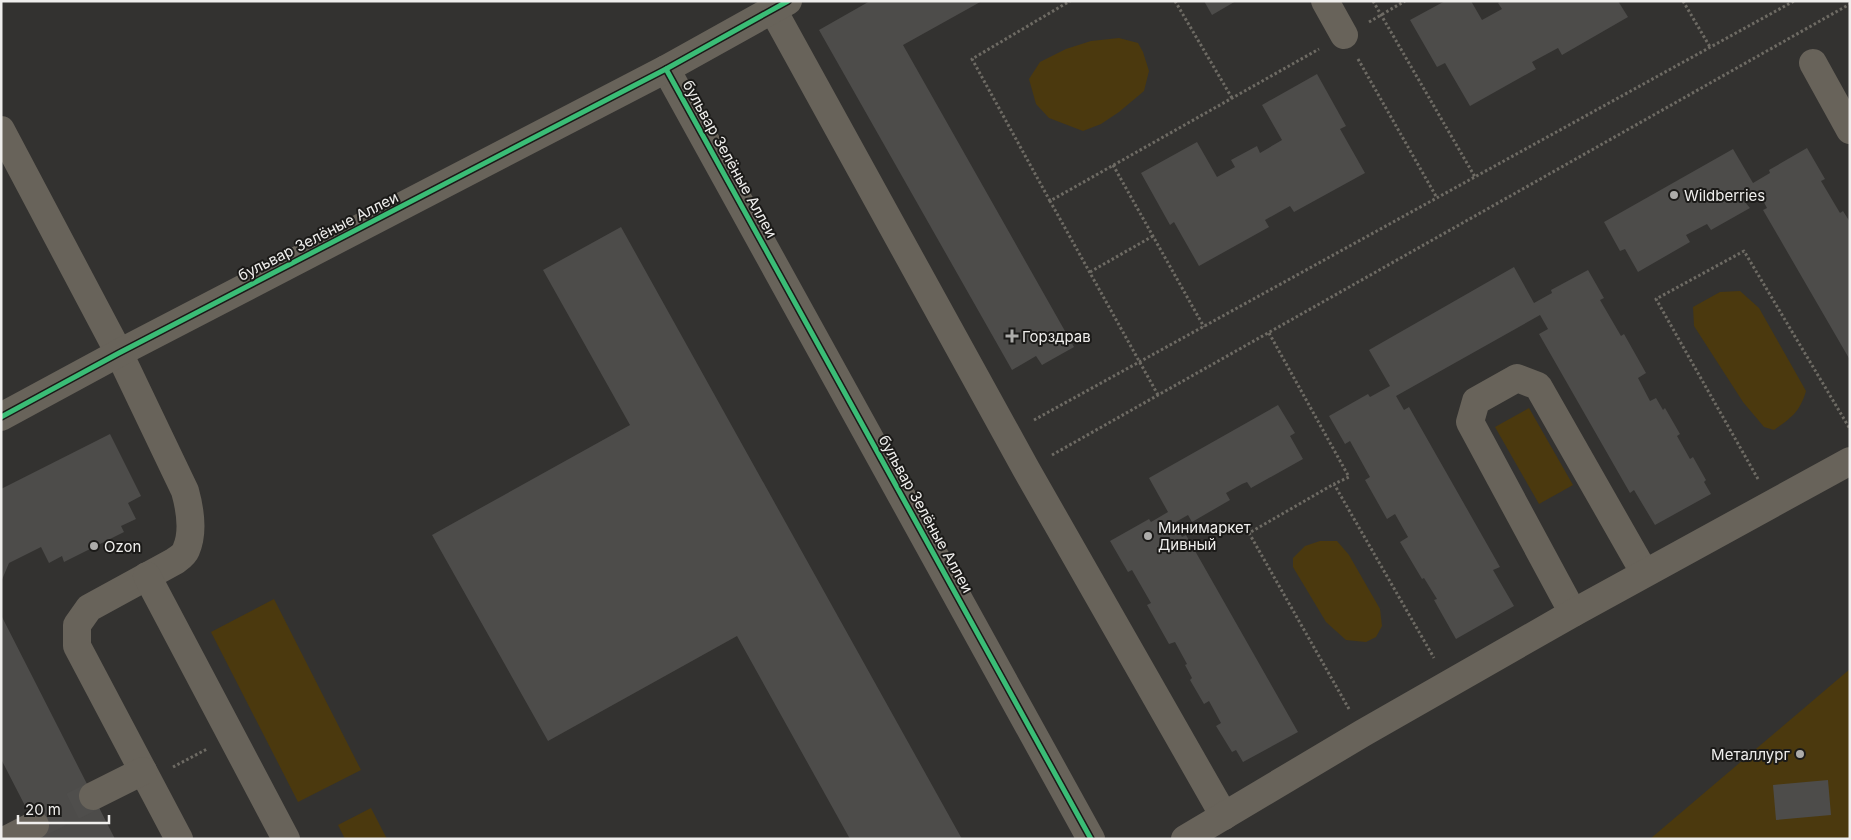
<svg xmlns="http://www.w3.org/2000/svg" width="1851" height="840" font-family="Inter,sans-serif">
  <rect width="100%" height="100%" fill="#333230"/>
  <g fill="#4b390e">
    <polygon points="1119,38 1138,43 1143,52 1149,71 1144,91 1119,112 1101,124 1083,131 1049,118 1036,104 1029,79 1040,62 1066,49 1091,41"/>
    <path d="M1740,291L1759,308L1806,391C1800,412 1791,418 1774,430L1764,427L1743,402L1694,326L1693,307L1720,292Z"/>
    <polygon points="1529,408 1573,485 1539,504 1495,427"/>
    <polygon points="1320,541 1337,541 1349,555 1380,609 1382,626 1376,637 1366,642 1346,640 1326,622 1293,567 1293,558 1305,546"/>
    <polygon points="274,599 361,770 298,802 211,632"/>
    <polygon points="1850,669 1850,839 1650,839"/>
    <polygon points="371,808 387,839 345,839 338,825"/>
  </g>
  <g fill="#4d4c4a">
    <polygon points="870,1 982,1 903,45 1074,347 1042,365 1036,356 1012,370 819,30"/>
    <polygon points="1204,1 1236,1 1212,15"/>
    <polygon points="1445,1 1471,1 1482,20 1502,9 1498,3 1501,1 1618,1 1628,17 1562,55 1558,48 1532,62 1536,69 1470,106 1445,63 1437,67 1410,20"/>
    <polygon points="1317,74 1346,126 1340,129 1365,173 1294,212 1290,206 1265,220 1269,227 1199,266 1174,222 1170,225 1141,173 1197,142 1217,177 1235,167 1231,160 1257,146 1260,153 1282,140 1262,105"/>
    <polygon points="1807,148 1825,179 1821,181 1840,213 1843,211 1850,222 1850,360 1763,210 1767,208 1759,193 1745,202 1750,208 1711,230 1707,224 1686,235 1690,242 1638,272 1625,249 1620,251 1604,222 1733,149 1753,183 1770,173 1769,170"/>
    <polygon points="621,227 962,839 850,839 737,636 548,741 432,535 630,425 543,270"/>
    <polygon points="1514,267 1534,303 1552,293 1551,290 1588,270 1604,298 1600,300 1621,336 1624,334 1646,373 1638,378 1650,401 1656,398 1663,410 1665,408 1680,434 1677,436 1690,459 1693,457 1706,480 1704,482 1711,494 1655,525 1634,490 1630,493 1539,334 1548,329 1540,315 1396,396 1404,410 1409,407 1500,567 1493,570 1514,606 1456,639 1434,600 1437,599 1424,578 1422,579 1400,542 1408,537 1395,514 1387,519 1365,480 1370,477 1350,441 1345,444 1329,416 1368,394 1370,397 1390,386 1369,350"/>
    <polygon points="1278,405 1295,433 1290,436 1303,459 1251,488 1247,482 1242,484 1226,493 1230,500 1192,522 1188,515 1174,523 1182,537 1186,535 1298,732 1243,762 1236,750 1232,752 1216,726 1221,723 1209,701 1204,704 1190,680 1192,678 1185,665 1187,664 1175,642 1169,644 1147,605 1151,603 1132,570 1128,572 1110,541 1149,519 1151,522 1168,512 1149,478"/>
    <polygon points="110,434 141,496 128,503 136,519 121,526 124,532 64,562 62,556 49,563 41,547 9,563 1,582 1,489"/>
    <polygon points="1,615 115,839 42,839 19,794 1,759"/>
    <polygon points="1828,780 1831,815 1776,820 1773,785"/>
  </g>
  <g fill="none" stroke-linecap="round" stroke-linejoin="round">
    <polyline stroke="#4f4e4c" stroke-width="28" stroke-dasharray="28 14" stroke-linecap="butt" points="35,825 93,796"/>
    <g stroke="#6e6b64" stroke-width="3" stroke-dasharray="2.5 2.5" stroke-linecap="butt">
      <polyline points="1175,1 1232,98"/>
      <polyline points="1373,1 1475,177"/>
      <polyline points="1683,1 1710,47"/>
      <polyline points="1369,22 1405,1"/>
      <polyline points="1358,59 1437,198"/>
      <polyline points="1113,165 1204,327"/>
      <polyline points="1050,201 972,59 1070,1"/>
      <polyline points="1090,272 1153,236"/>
      <polyline points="1269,333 1349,477 1334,484"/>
      <polyline points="1158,395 1050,201 1319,49"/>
      <polyline points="1034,420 1794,1"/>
      <polyline points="1052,455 1850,4"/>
      <polyline points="1758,479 1656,299 1744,251 1850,429"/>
      <polyline points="1349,709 1249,533 1334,484 1434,658"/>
      <polyline points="173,767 207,749"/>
    </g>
    <g stroke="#68635a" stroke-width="28">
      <polyline points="1325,1 1344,35"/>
      <polyline points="773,10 1026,469 1224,816"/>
      <polyline points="1813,63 1850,130"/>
      <polyline points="666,69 1091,839"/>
      <path d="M1,130L119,353L185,491C190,509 194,532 186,550C184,555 179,558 175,561L89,608L77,625V646L179,839"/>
      <polyline points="1,417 119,353 666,69 788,1"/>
      <polyline points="147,576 286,839"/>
      <polyline points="1573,613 1470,422 1476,401 1517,378 1538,386 1644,572"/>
      <polyline points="93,796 143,771"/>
      <polyline points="8,839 35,825"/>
      <polyline points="1185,839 1363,733 1573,613 1850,461"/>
    </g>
    <g stroke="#1b1a18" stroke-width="8">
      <g id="cycleway">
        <polyline points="666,69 1091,839"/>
        <polyline points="1,417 119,353 666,69 788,1"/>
      </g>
    </g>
    <use href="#cycleway" stroke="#3abd76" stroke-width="5"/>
  </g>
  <g fill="#adacaa" stroke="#1b1a18" stroke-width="2">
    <circle cx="1674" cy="195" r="5"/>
    <path d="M1009.5 328.5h5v5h5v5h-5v5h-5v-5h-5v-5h5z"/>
    <circle cx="1148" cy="536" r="5"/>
    <circle cx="94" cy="546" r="5"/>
    <circle cx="1800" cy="754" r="5"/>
  </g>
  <g text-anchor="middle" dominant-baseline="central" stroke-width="4" stroke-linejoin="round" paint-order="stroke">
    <g font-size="15" fill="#efeeec" stroke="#1b1a18">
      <text transform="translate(730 159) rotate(61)">бульвар Зелёные Аллеи</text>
      <text transform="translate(318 236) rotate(-27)">бульвар Зелёные Аллеи</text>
      <text transform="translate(926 514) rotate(61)">бульвар Зелёные Аллеи</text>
    </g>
    <g font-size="15" fill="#efeeec" stroke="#1b1a18" text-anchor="start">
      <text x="1684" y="195">Wildberries</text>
      <text x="1022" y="336">Горздрав</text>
      <text x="1158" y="527">Минимаркет<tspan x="1158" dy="17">Дивный</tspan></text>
      <text x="104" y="546">Ozon</text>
      <text x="1790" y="754" text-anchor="end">Металлург</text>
    </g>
  </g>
  <rect width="1851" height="840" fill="none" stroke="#efeeec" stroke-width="5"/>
  <path d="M18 815v8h91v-8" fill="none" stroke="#efeeec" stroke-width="2.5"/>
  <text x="25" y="815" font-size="15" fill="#efeeec" stroke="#1b1a18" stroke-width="4" paint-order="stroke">20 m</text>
</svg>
